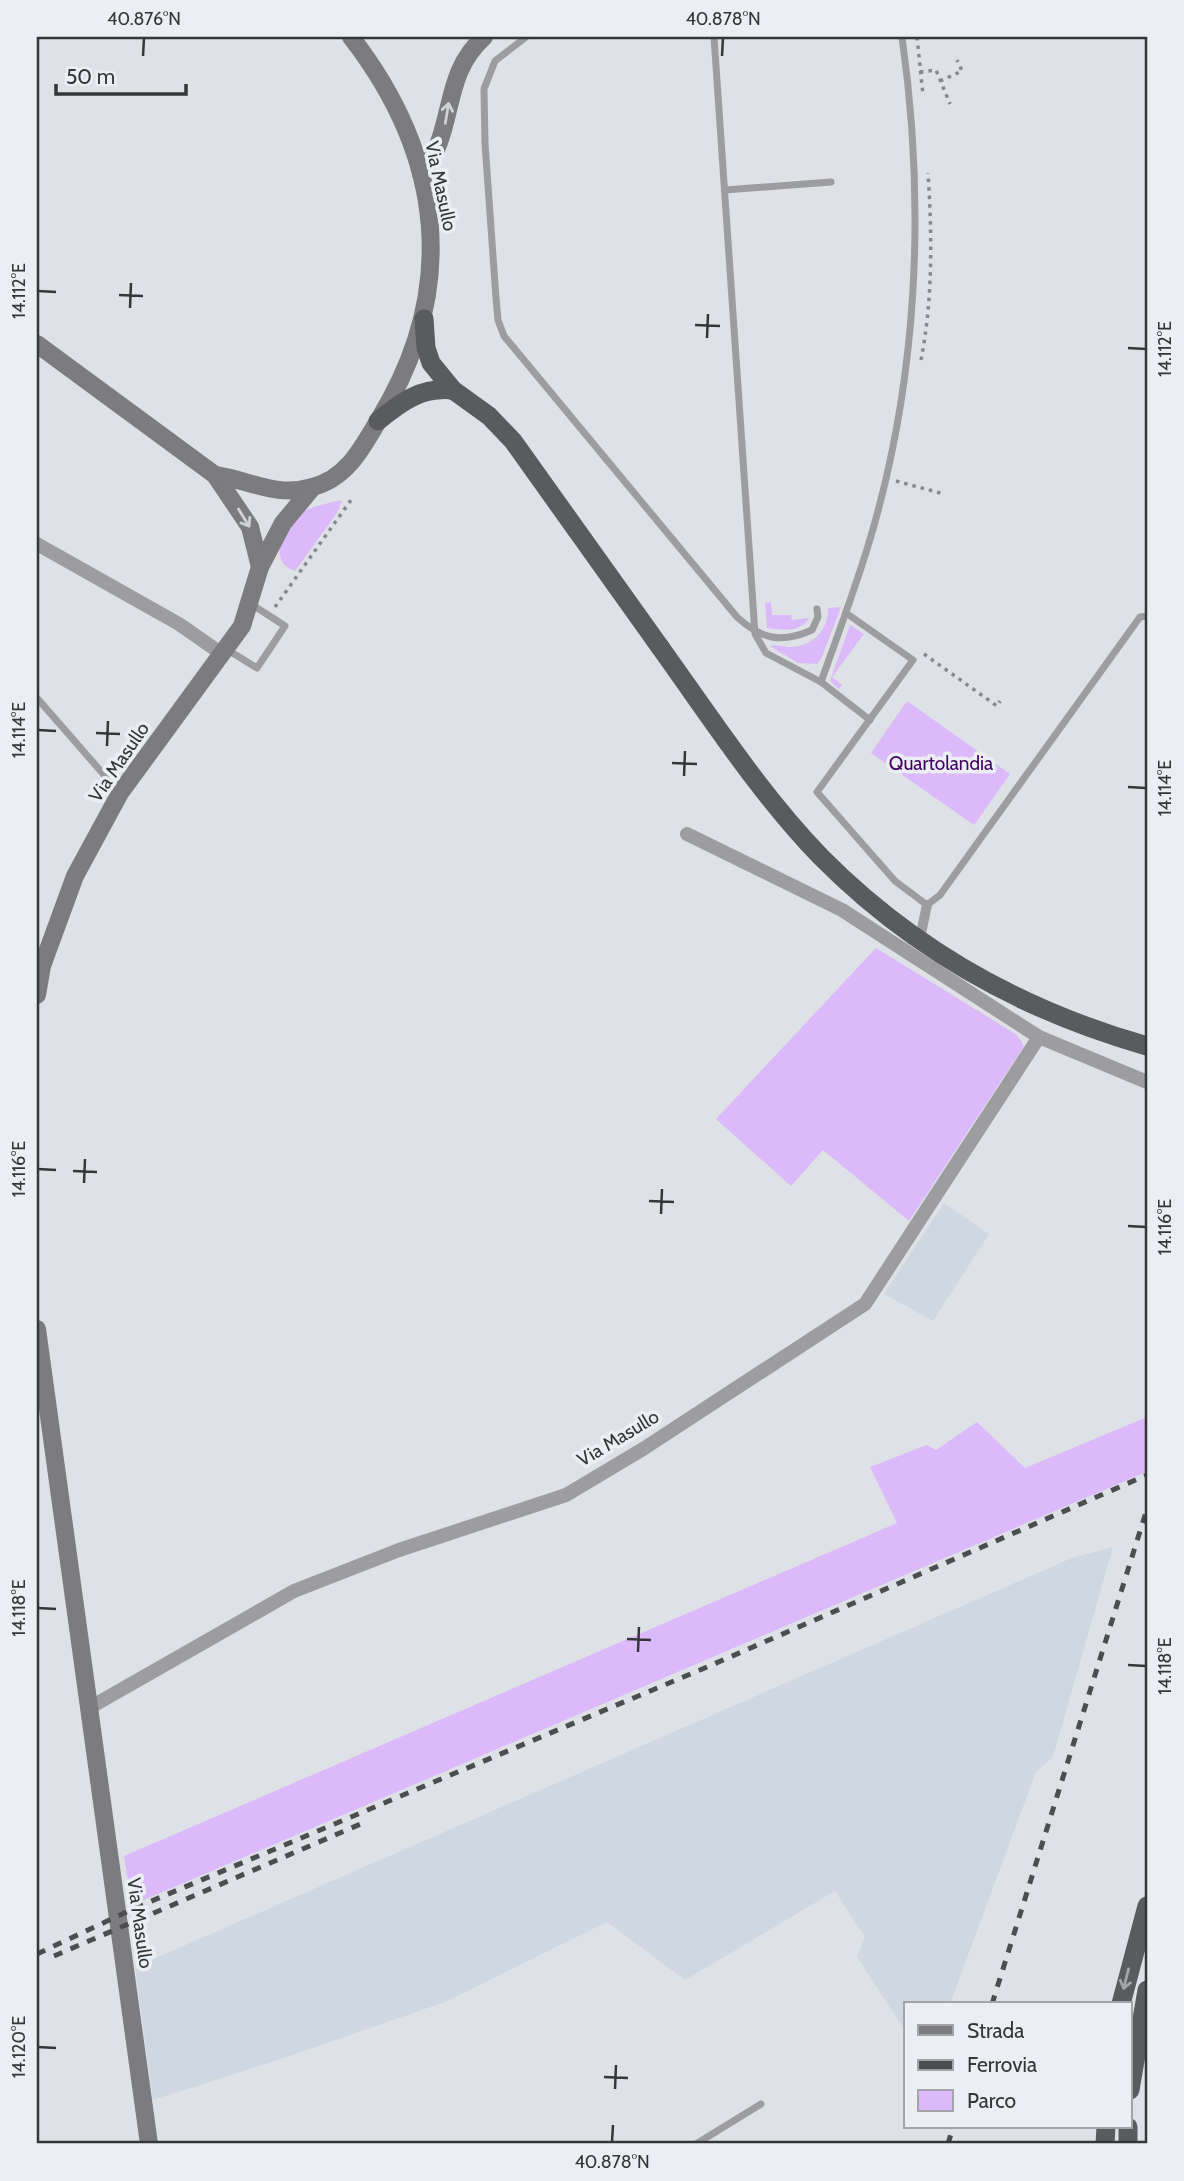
<svg xmlns="http://www.w3.org/2000/svg" width="1184" height="2181" font-family="Cabin,sans-serif">
  <rect width="100%" height="100%" fill="#dee2e6"/>
  <g fill="#cfd8e2">
    <polygon points="944,1203 989,1234 933,1321 884,1294"/>
    <polygon points="1113,1547 1053,1757 1036,1772 950,2004 906,2004 906,2032 857,1957 865,1937 835,1891 685,1980 607,1922 445,2002 278,2060 153,2100 135,1967 1072,1558"/>
  </g>
  <g fill="#dbb9fa">
    <path d="M342,500L337,513L295,571C267,562 282,528 300,514C310,506 330,503 342,500Z"/>
    <path d="M771,602L772,615H791L792,620L809,618C800,633 782,630 767,628L765,603Z"/>
    <path d="M841,607L822,657L817,664L798,663L770,646C775,644 783,647 790,647C812,647 829,630 828,608Z"/>
    <polygon points="850,625 864,634 832,677 842,685 839,689 830,681"/>
    <polygon points="907,701 1010,774 974,825 871,753"/>
    <polygon points="876,948 1017,1035 1024,1046 909,1221 823,1150 791,1186 716,1119"/>
    <polygon points="1147,1417 1146,1472 132,1905 124,1856 897,1523 870,1467 927,1445 936,1450 977,1422 1025,1468"/>
  </g>
  <g fill="none" stroke-linecap="round" stroke-linejoin="round">
    <g stroke="#86898b" stroke-width="3.5" stroke-dasharray="3.5 5" stroke-linecap="butt">
      <polyline points="917,37 923,95"/>
      <polyline points="920,72 936,70 950,104"/>
      <polyline points="940,81 962,71 957,60"/>
      <path d="M921,360C933,299 932,235 928,173"/>
      <polyline points="896,481 944,494"/>
      <polyline points="275,607 351,500"/>
      <polyline points="924,654 997,706 1000,701"/>
    </g>
    <g stroke="#9d9d9f" stroke-width="7">
      <path d="M526,37L495,61L484,89L485,143L496,298L498,320L504,336L737,617C761,639 781,644 812,630L818,617L817,609"/>
      <path d="M714,37L755,634L766,653L821,682C837,637 854,592 868,546C918,382 926,206 902,37"/>
      <polyline points="725,190 831,182"/>
      <polyline points="846,613 913,660 817,792 895,881 927,905 940,895 1140,617 1147,616"/>
      <polyline points="226,649 257,668 285,626 251,604"/>
      <polyline points="821,682 870,720"/>
      <polyline points="37,698 119,792"/>
      <polyline points="696,2144 761,2104"/>
    </g>
    <polyline stroke="#9d9d9f" stroke-width="10" points="919,943 927,905"/>
    <g stroke="#9d9d9f" stroke-width="14">
      <polyline points="37,544 179,624 222,654"/>
      <polyline points="687,834 842,910 1039,1037 1147,1082"/>
      <polyline points="89,1708 294,1591 399,1550 566,1495 643,1449 865,1304 1039,1037"/>
    </g>
    <g stroke="#7c7c7f" stroke-width="18">
      <path d="M421,174C457,131 440,76 484,37"/>
      <polyline points="37,344 215,475 250,527 260,567"/>
      <path d="M215,475C250,480 276,498 313,487C347,478 362,448 378,421C459,290 444,157 351,37"/>
      <polyline points="37,995 42,966 75,876 120,793 242,626 260,567 283,523 313,487"/>
      <polyline points="37,1329 149,2144"/>
    </g>
    <g stroke="#5a5b5f" stroke-width="19">
      <polyline points="424,319 426,348 431,363 453,390 489,416 513,441 660,647"/>
      <path d="M378,421C402,401 422,387 453,390"/>
      <polyline points="1121,2004 1147,1906"/>
      <polyline points="1130,2090 1147,1990"/>
      <polyline points="1128,2127 1128,2144"/>
      <polyline points="1105,2144 1106,2127"/>
    </g>
    <g stroke="#4b4d4f" stroke-width="5" stroke-dasharray="9 9" stroke-linecap="butt">
      <polyline points="37,1954 135,1908 707,1667 1147,1475"/>
      <polyline points="54,1956 363,1823"/>
      <polyline points="992,2004 1147,1509"/>
      <polyline points="948,2144 953,2127"/>
    </g>
    <path stroke="#5a5b5f" stroke-width="19" d="M660,647C711,718 760,794 821,857C912,949 1024,1011 1147,1046"/>
  </g>
  <defs><path id="oneway-shaft" d="M-6 0H5M1.5-3L5.5 0L1.5 3" fill="none" stroke-width="1.6" stroke-linecap="round" stroke-linejoin="round" transform="scale(1.75)"/></defs>
  <g stroke="#cfd2d6">
    <use href="#oneway-shaft" transform="translate(447 113) rotate(-81)"/>
    <use href="#oneway-shaft" transform="translate(244 518) rotate(58)"/>
  </g>
  <use stroke="#a2a5a9" href="#oneway-shaft" transform="translate(1126 1979) rotate(104)"/>
  <path fill="none" stroke="#343637" stroke-width="2.5" d="M143,56L144,38M722,56L723,38M38,291L56,292M119,295L143,296M130,308L131,283M695,325L720,326M707,338L708,314M1128,348L1146,349M38,730L56,731M96,733L120,734M107,746L108,721M672,763L697,764M684,776L685,751M1128,787L1146,788M38,1169L56,1170M73,1171L97,1172M84,1183L85,1159M649,1201L674,1202M661,1214L662,1189M1128,1226L1146,1227M38,1608L56,1609M627,1639L651,1640M638,1652L639,1627M1128,1665L1146,1666M38,2047L56,2048M604,2077L628,2078M615,2089L616,2065M612,2142L613,2125"/>
  <g text-anchor="middle" dominant-baseline="central" stroke-width="7" stroke-linejoin="round" paint-order="stroke">
    <g font-size="19" fill="#343637" stroke="#ebeff3">
      <text transform="translate(441 186) rotate(78)">Via Masullo</text>
      <text transform="translate(119 762) rotate(-56)">Via Masullo</text>
      <text transform="translate(618 1438) rotate(-31)">Via Masullo</text>
      <text transform="translate(140 1923) rotate(82)">Via Masullo</text>
    </g>
    <g font-size="19" fill="#410063" stroke="#ebeff3">
      <text x="941" y="763">Quartolandia</text>
    </g>
  </g>
  <rect width="1184" height="2181" fill="none" stroke="#ebeff3" stroke-width="77"/>
  <rect x="904" y="2002" width="228" height="126" fill="#ebeff3" stroke="#a2a5a8" stroke-width="2"/>
  <rect x="918" y="2025" width="35" height="10" fill="#7c7c7f" stroke="#a2a5a8" stroke-width="2"/>
  <text x="967" y="2038" font-size="21" fill="#343637">Strada</text>
  <rect x="918" y="2060" width="35" height="10" fill="#4b4d4f" stroke="#a2a5a8" stroke-width="2"/>
  <text x="967" y="2072" font-size="21" fill="#343637">Ferrovia</text>
  <rect x="918" y="2090" width="35" height="21" fill="#dbb9fa" stroke="#a2a5a8" stroke-width="2"/>
  <text x="967" y="2108" font-size="21" fill="#343637">Parco</text>
  <path d="M56 84v10h130v-10" fill="none" stroke="#343637" stroke-width="3.5"/>
  <text x="66" y="84" font-size="21" fill="#343637" stroke="#ebeff3" stroke-width="5" paint-order="stroke">50 m</text>
  <rect x="38" y="38" width="1108" height="2104" fill="none" stroke="#343637" stroke-width="2.5"/>
  <g font-size="18" text-anchor="middle" fill="#343637">
    <text x="144" y="25">40.876°N</text>
    <text x="723" y="25">40.878°N</text>
    <text transform="translate(19 291) rotate(-90)" y="6">14.112°E</text>
    <text transform="translate(1165 349) rotate(-90)" y="6">14.112°E</text>
    <text transform="translate(19 730) rotate(-90)" y="6">14.114°E</text>
    <text transform="translate(1165 788) rotate(-90)" y="6">14.114°E</text>
    <text transform="translate(19 1169) rotate(-90)" y="6">14.116°E</text>
    <text transform="translate(1165 1227) rotate(-90)" y="6">14.116°E</text>
    <text transform="translate(19 1608) rotate(-90)" y="6">14.118°E</text>
    <text transform="translate(1165 1666) rotate(-90)" y="6">14.118°E</text>
    <text transform="translate(19 2047) rotate(-90)" y="6">14.120°E</text>
    <text x="612" y="2168">40.878°N</text>
  </g>
</svg>
